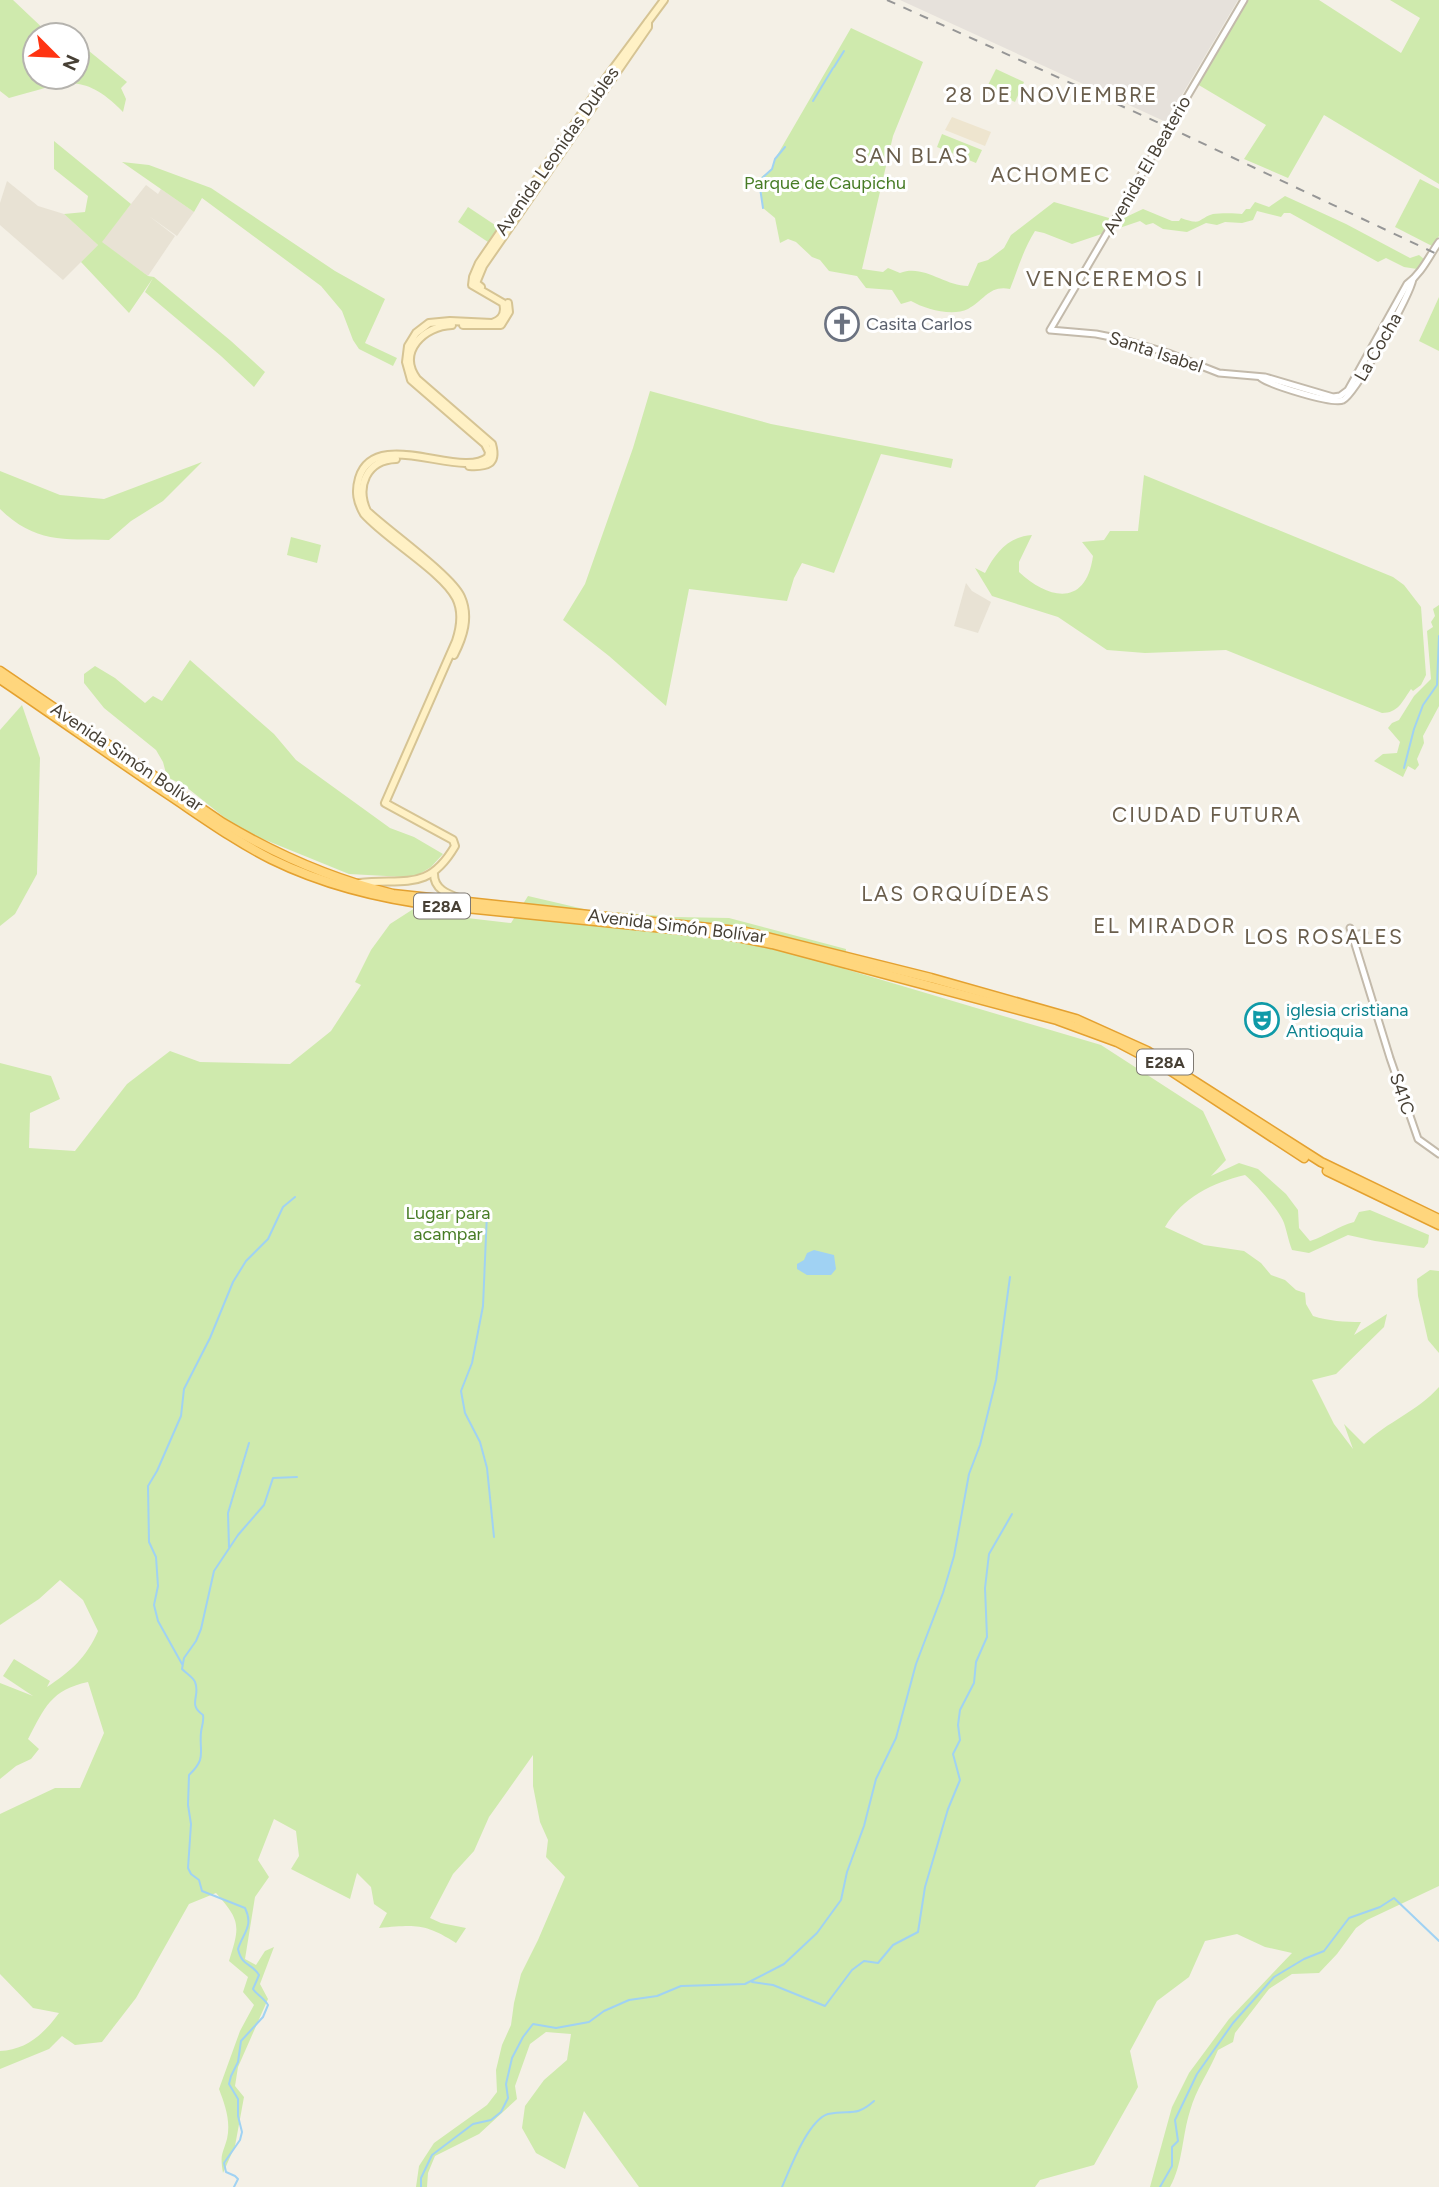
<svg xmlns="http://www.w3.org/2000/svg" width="1439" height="2187" font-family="Figtree,sans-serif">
  <rect width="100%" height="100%" fill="#f4f0e6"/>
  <g fill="#e8e2d4">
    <polygon points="7,181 38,206 64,214 98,245 63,280 0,225 0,203"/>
    <polygon points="146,185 158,194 161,189 194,212 177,236 149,216 175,236 148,276 101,242"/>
    <polygon points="966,583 972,591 991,602 978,633 954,626"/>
  </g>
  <polygon fill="#e6e1db" points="900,0 1238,0 1166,122"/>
  <polygon fill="#eee5cf" points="952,117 991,132 985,146 945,130"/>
  <g fill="#cfeaad">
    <path d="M0,0H13L50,35H35V77H77V56L89,51L127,82L121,88L126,99L123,112C80,68 62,85 9,98L0,91Z"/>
    <polygon points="1248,0 1319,0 1401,53 1420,18 1390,0 1439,0 1439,184 1324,115 1288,178 1244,159 1266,125 1197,84"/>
    <path d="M851,28L923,62L893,136L862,269L883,272L888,268L900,273C924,264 944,286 968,286L978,263L988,260L1004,248L1011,235L1054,202L1109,218L1118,219L1120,215L1126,217L1143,209L1172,221H1179L1181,218C1203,226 1197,219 1213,214C1219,213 1236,213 1242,214L1246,209H1250L1255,202L1269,207L1285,196L1346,224L1410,258L1419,255L1424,259L1417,269L1404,267L1386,258L1378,262L1290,213H1284L1281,217L1257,211L1253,220L1242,223L1225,222L1217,225L1206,223L1187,232L1163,229L1153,223L1146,225L1140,221L1072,244L1044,233L1035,231C1023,250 1018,269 1010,289C989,285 985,300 968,309C952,317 925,309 911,301L901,304L892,290L866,288L857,276L829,271L820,260L812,257L796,242L788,239L780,243L775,218L763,208L760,178L772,169L775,159Z"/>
    <polygon points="996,69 1024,82 1015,102 986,89"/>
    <polygon points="942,134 982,150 976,163 937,147"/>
    <polygon points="54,141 131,204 102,242 148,276 154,277 231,341 265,372 254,387 221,356 145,292 153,278 129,313 81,262 98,245 64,214 85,212 88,196 54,169"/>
    <polygon points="122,162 149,165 211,188 335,271 385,299 365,343 397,358 393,366 359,349 353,340 342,311 321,286 202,198 194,212"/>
    <polygon points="1420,179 1439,189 1439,236 1432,246 1395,227"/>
    <polygon points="468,207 501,229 491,244 458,222"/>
    <polygon points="1439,297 1439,351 1419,341"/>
    <polygon points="650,391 771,424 953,459 951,468 881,454 834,573 802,563 794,578 787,601 689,589 666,706 609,656 563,620 585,584 633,448"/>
    <path d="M202,462L163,501L131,521L109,540C63,539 35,543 0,509V471L60,495L104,499Z"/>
    <path d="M1144,475L1393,577L1404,585L1421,607L1426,675L1421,685L1413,691L1411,689C1402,702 1398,713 1382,713L1226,650L1145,653L1107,650L1058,617L992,596L975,568L985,573C996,552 1008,537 1032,535L1019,562V572C1049,600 1086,607 1093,556L1082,542L1104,540L1110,531H1138Z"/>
    <polygon points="291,537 321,545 317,563 287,555"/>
    <polygon points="1439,605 1439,706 1423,736 1424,743 1417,759 1419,765 1415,770 1408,766 1403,777 1374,761 1383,754 1397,753 1400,742 1388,728 1392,723 1399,720 1414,696 1431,679 1427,631 1433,627 1431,622 1435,616 1433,609"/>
    <polygon points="190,660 274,734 296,760 390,828 414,837 443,854 431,867 418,875 405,877 349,874 258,837 230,822 185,786 167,777 163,762 156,750 104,708 84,683 84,674 95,666 115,678 145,703 153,696 162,701"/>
    <polygon points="22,705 40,758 37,874 15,914 0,926 0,730"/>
    <path d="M528,896L588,910L675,917L729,918L846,949L845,969L1101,1045L1203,1111L1226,1160L1211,1176L1239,1163L1258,1169L1286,1194L1298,1210L1299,1228L1310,1241C1326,1236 1338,1226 1354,1222L1359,1212L1370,1210L1429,1235L1428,1243L1424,1248L1375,1241L1348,1235L1309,1253L1292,1250C1288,1239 1287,1232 1284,1223C1281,1212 1254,1182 1245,1175C1212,1183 1183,1197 1165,1227L1204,1245L1244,1251L1261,1263L1271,1275L1285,1280L1296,1290L1305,1293L1306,1304L1313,1316C1328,1321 1345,1322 1361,1322L1354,1335L1387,1314L1384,1327L1336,1374L1312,1380L1334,1424L1353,1449L1344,1424L1364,1444C1387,1422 1418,1411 1439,1387V1886L1367,1920L1356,1928L1337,1954L1319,1973L1292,1974L1269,1989L1235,2033L1233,2042L1218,2050C1209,2072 1196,2089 1190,2111C1182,2136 1183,2164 1170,2187H1150L1172,2107L1189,2073L1229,2019L1292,1953L1265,1947L1237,1934L1205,1941L1189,1977L1157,2001L1130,2051L1138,2087L1094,2165L1040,2180L1035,2187H639L584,2111L565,2169L536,2153L522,2128L525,2106L544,2080L567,2060L571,2034L546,2032L530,2044L515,2086L517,2099L479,2134L435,2156L428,2173L427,2187H416L419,2166L434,2143L487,2105L497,2092L496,2070L502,2045L511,2025L514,2003L521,1974L538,1940L565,1877L546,1857L548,1840L540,1822L533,1786V1755L489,1817L474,1851L453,1874L430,1918L441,1923L466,1928L456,1943C424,1923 416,1925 379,1928L387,1913L374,1904L371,1887L357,1873L350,1899L291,1869L299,1856L296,1831L274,1819L258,1860L269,1877L255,1897L245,1959L256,1965L265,1951L274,1947L260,1984L268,1999L238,2067L235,2086L244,2097L235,2146L223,2173C220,2154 222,2156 227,2139C231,2121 225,2105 219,2089L240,2031L254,2005L243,1992L248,1977L229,1961C240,1926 241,1921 216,1893L189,1904L136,1998L102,2042L75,2045L62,2036L49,2049L0,2069V2051C26,2050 44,2034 59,2013L33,2008L0,1974V1814L55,1788H80L104,1733L88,1682C51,1690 45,1707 28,1739L39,1749L31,1759L16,1766L0,1779V1683L33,1696L3,1676L14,1659L50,1681L47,1687C70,1672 87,1657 98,1631L83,1600L60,1580L39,1599L0,1625V1063L51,1076L60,1099L30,1113L29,1148L75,1151L127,1084L170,1051L200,1062L290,1064L331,1031L361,985L355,982L371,950L390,924L418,906L440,910L450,916L511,923Z"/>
    <polygon points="1430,1270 1439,1271 1439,1353 1428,1340 1418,1296 1417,1279"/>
  </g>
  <polygon fill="#a0d2f3" points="814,1250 834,1255 836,1269 831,1275 807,1275 797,1269 797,1264 804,1260 807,1253"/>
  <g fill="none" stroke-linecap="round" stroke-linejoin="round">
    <g stroke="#a0d2f3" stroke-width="2">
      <polyline points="834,67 844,51"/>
      <polyline points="813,101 833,68"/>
      <polyline points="763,208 759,181 772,169 775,159 785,147"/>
      <polyline points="1404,768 1414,729 1423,705 1437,685 1439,636"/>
      <polyline points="487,1213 483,1306 472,1363 461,1391 465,1413 480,1442 487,1468 494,1537"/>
      <polyline points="229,1547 228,1513 249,1443"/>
      <polyline points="182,1664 158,1621 154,1605 158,1586 156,1557 149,1542 148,1486 157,1471 181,1416 184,1389 210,1338 233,1282 246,1261 268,1239 283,1207 295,1197"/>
      <polyline points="752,1982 773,1985 825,2006 852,1970 864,1961 878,1963 893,1945 918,1932 925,1887 948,1809 960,1780 953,1754 960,1740 958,1725 960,1710 974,1683 976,1662 987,1637 985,1588 989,1554 1012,1514"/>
      <path d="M234,2187L238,2179L235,2176L226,2172L224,2163L240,2140L242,2132L238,2116V2099L229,2084L231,2076L238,2062L241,2041L263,2017L268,2005C264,1998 257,1995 253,1989L259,1975C252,1963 242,1967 238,1949C243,1933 254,1926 245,1908L202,1891L199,1880L191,1874L188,1868L191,1824L188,1805L189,1775C207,1758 199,1753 201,1732C202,1725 204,1722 203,1715C187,1704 201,1696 195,1682C193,1677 186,1673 182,1669L184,1658L196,1641L201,1629L214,1571L238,1535L264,1505L273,1478L297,1477"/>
      <polyline points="421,2187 421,2178 432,2155 473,2124 491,2120 501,2112 508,2098 506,2084 512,2058 523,2037 533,2024 556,2028 589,2022 604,2011 629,2000 657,1996 681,1986 745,1984 784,1964 817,1933 841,1900 847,1872 864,1826 876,1779 896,1738 916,1664 943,1593 954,1556 969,1474 980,1445 996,1380 1010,1277"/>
      <path d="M782,2187C790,2169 808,2120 828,2114C850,2109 855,2118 874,2101"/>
      <polyline points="1160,2187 1172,2166 1172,2147 1178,2141 1175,2120 1197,2074 1233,2023 1274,1977 1304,1959 1324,1951 1349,1918 1380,1907 1394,1898 1439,1941"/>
    </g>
    <g stroke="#c3baab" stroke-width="9">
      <g id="tertiary">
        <path d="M1244,0L1050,330L1096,334L1121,339L1168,353L1219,373L1265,377L1333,397L1340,396L1348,390L1407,284C1422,273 1429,256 1439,242"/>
        <path d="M1261,378C1271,385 1333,405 1343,400C1355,395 1410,295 1413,279"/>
        <polyline points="1350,928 1390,1058 1418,1139 1439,1154"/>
        <polyline points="1355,941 1359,934 1364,933"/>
      </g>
    </g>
    <g stroke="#d6c494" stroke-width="10">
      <g id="secondary">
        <polyline points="481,287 476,283 483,266 648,27 648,22"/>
        <path d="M452,325C424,326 397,352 417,379L492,444C498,465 486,467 469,466"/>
        <polyline points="463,325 501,325 509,312 508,303"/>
        <path d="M396,459C366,460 356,487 367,511C388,531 452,576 461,597C470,617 463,637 454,655"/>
        <path d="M434,874C434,891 451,895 464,900"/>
        <path d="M359,883C405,878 428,892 455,846L453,840L385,803L456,641C461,626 463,612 456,598C443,572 386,539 364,514C357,502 355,492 359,478C375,426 462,480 488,457L489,452L485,444L411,380L406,362L408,346L416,333L429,323L450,321L492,323C502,320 506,313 503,303L472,285L473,277L479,263L606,78L664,0"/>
      </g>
    </g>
    <g stroke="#e4a130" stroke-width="11">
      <g id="trunk">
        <path d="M0,671L223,823C277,855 331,879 393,894L746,932L931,978L1076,1019L1147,1051L1321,1162L1439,1219"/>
        <path d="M0,679C55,716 108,754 163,791C198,814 233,840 271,859C324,885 381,899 440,906"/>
        <polyline points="466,908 723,934 772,944 1057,1020 1117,1042 1157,1063"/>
        <polyline points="1171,1071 1304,1158"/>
        <polyline points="1327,1171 1439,1225"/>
      </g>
    </g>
    <use href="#tertiary" stroke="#fff" stroke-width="5"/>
    <use href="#secondary" stroke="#fff1c5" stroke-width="6"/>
    <use href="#trunk" stroke="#ffd67d" stroke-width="8"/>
    <polyline stroke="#969696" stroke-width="2" stroke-dasharray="9 9" stroke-linecap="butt" points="887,0 1168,127 1439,255"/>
  </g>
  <defs>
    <g id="church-ring" transform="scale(1.75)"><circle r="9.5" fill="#fff" stroke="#6b7280" stroke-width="1.5"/><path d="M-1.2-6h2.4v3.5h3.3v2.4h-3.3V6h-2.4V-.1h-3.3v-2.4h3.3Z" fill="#6b7280"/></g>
    <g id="theatre-ring" transform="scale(1.75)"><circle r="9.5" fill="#fff" stroke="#0f9aa8" stroke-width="1.5"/><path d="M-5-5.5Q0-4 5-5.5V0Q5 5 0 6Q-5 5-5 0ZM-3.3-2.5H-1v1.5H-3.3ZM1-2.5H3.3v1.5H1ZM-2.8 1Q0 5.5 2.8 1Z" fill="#0f9aa8"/></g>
  </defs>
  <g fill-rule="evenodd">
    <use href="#church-ring" x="842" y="324"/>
    <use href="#theatre-ring" x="1262" y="1020"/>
  </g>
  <g text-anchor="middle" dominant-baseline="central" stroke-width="6" stroke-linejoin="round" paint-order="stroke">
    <g fill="#fff" stroke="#7e7972" stroke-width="2">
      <rect x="414" y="893.5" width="56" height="25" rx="5"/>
      <rect x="1137" y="1049.5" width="56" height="25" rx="5"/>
    </g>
    <g font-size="16" font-weight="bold" fill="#474035">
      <text x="442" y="906">E28A</text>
      <text x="1165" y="1062">E28A</text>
    </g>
    <g font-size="18" fill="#474035" stroke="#fff">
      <text transform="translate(557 151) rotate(-55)">Avenida Leonidas Dubles</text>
      <text transform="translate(1147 165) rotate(-60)">Avenida El Beaterio</text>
      <text transform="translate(1378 347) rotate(-60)">La Cocha</text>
      <text transform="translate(1156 352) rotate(18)">Santa Isabel</text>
      <text transform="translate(127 757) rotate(34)">Avenida Simón Bolívar</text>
      <text transform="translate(677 926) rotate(7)">Avenida Simón Bolívar</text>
      <text transform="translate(1402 1094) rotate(71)">S41C</text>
    </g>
    <g font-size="18" fill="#477c25" stroke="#fff">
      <text x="825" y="183">Parque de Caupichu</text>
      <text x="448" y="1213">Lugar para<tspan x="448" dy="21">acampar</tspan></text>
    </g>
    <g font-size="18" fill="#5b616d" stroke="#fff" text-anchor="start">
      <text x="866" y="324">Casita Carlos</text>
    </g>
    <g font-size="18" fill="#0d838f" stroke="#fff" text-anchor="start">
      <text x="1286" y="1010">iglesia cristiana<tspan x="1286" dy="21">Antioquia</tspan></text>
    </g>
    <g font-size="21" letter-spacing="2" fill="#6a5e4c" stroke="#fff">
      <text x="1052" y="94">28 DE NOVIEMBRE</text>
      <text x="912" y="155">SAN BLAS</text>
      <text x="1051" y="174">ACHOMEC</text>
      <text x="1115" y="278">VENCEREMOS I</text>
      <text x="1207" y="814">CIUDAD FUTURA</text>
      <text x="956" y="893">LAS ORQUÍDEAS</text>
      <text x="1165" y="925">EL MIRADOR</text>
      <text x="1324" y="936">LOS ROSALES</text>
    </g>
  </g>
  <g transform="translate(56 56) rotate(114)"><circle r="33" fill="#ffffff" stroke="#b5b3ae" stroke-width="2"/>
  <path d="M0-5L12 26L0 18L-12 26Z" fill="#ff3412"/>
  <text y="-10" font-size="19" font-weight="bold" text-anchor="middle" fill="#474035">N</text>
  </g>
</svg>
